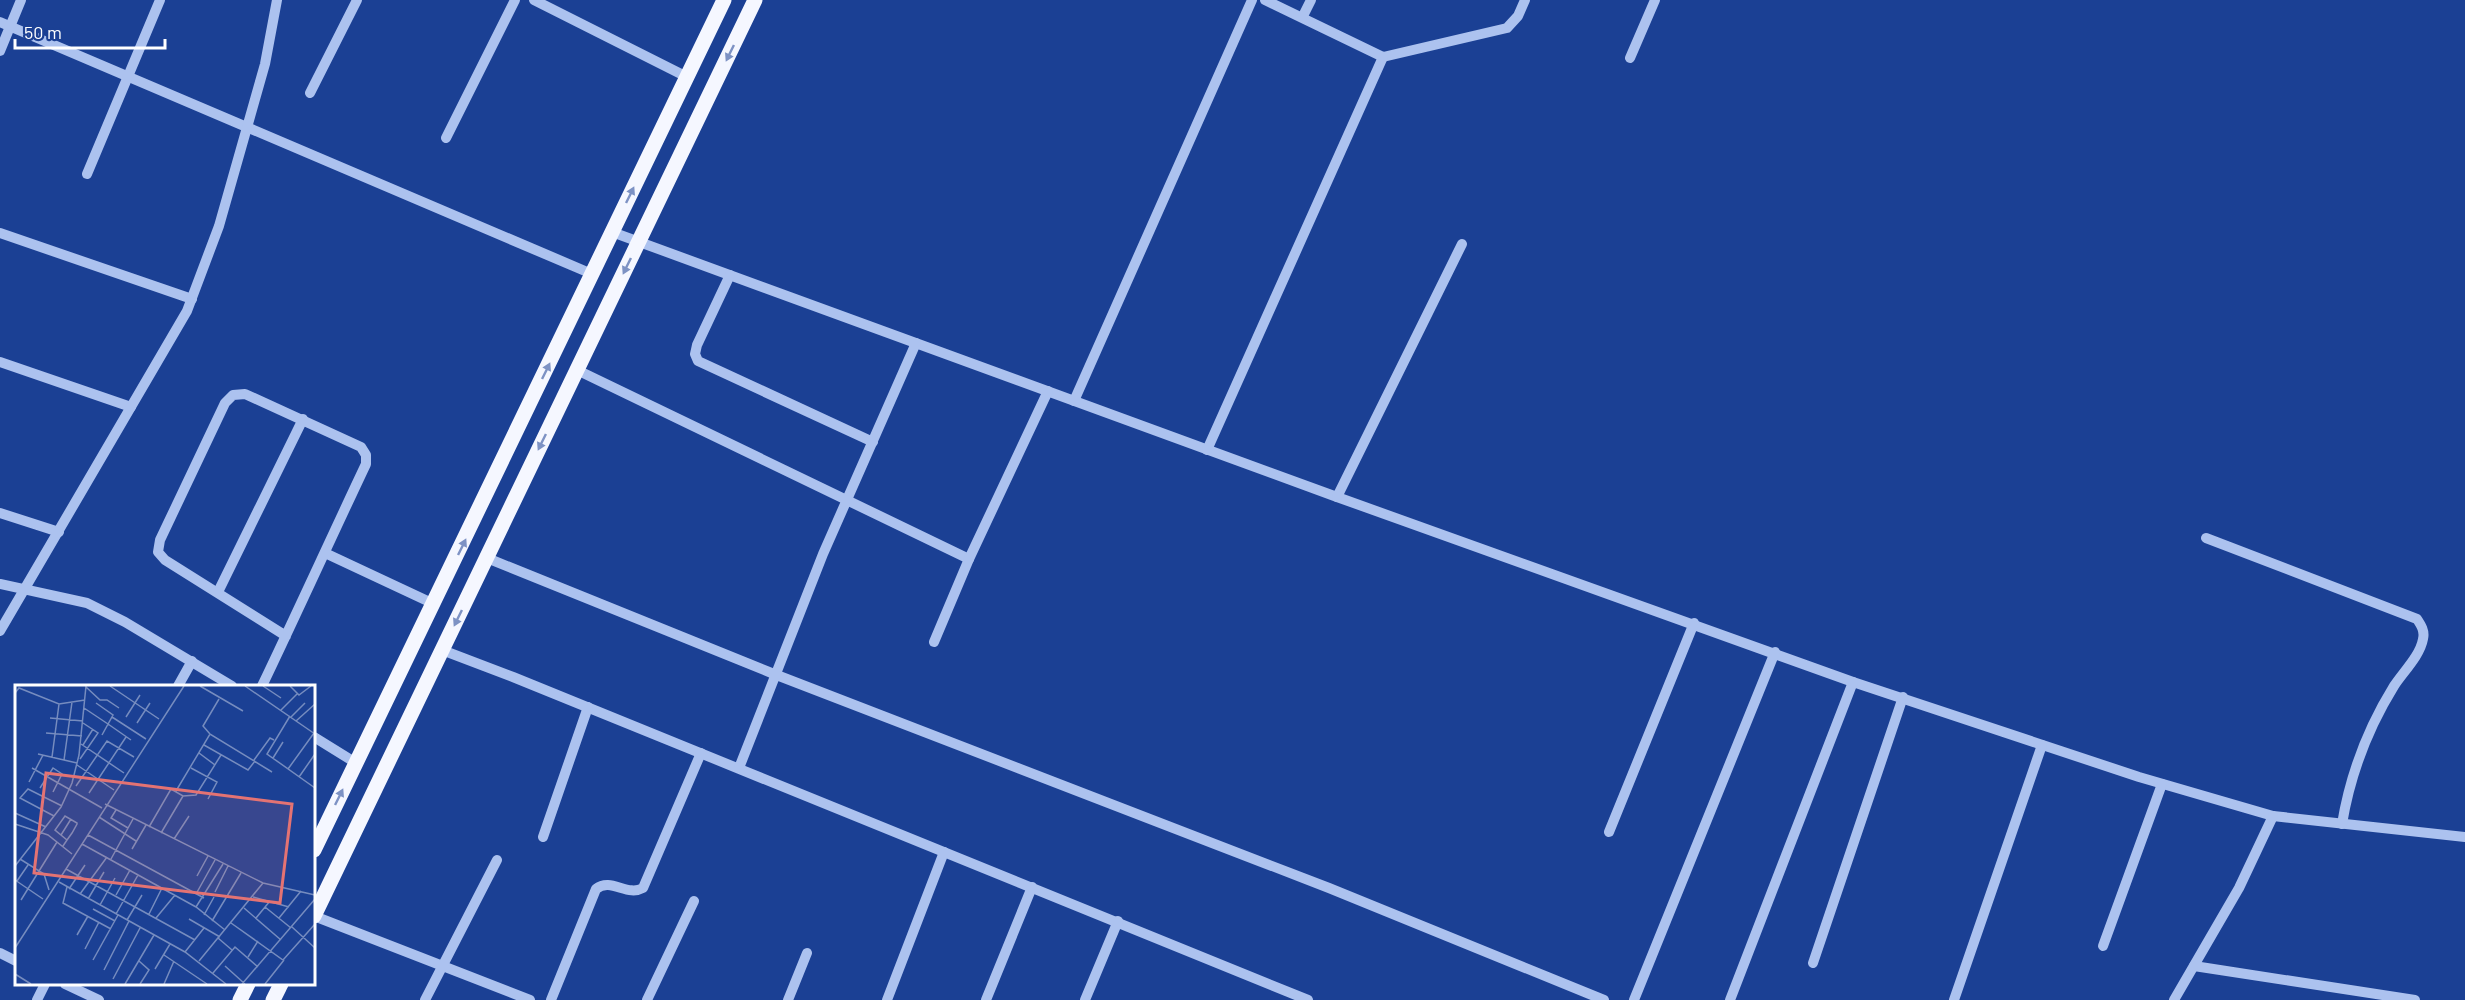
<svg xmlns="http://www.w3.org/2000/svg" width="2465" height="1000" font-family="Barlow,sans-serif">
  <rect width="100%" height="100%" fill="#1b4094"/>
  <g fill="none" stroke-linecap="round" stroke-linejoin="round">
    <g stroke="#acc2ef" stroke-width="10">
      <polyline points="534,0 687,77"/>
      <polyline points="1265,0 1383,57 1507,28 1518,16 1525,0"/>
      <polyline points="1303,16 1311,0"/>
      <polyline points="0,22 592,274"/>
      <polyline points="0,51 21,0"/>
      <polyline points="1630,58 1655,0"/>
      <polyline points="310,93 357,0"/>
      <polyline points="446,138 515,0"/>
      <polyline points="87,174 160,0"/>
      <polyline points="612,232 1337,497 1853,682 2139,777 2273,816 2465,837"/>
      <polyline points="0,233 192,299"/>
      <polyline points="730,275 697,345 695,354 698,361 873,442"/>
      <polyline points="0,362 131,407"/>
      <polyline points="577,370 969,559"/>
      <polyline points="1074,401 1252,0"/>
      <polyline points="1207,450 1383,57"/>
      <polyline points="1337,497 1462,244"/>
      <polyline points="0,513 59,532"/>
      <path d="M2206,538L2417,619C2421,625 2425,631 2423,639C2420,656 2403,672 2394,686C2368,728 2350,776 2342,824"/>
      <polyline points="325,553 434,604"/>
      <polyline points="487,558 774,674 1329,888 1604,1000"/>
      <polyline points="0,584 87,603 125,622 232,686"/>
      <polyline points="218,592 303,419"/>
      <polyline points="0,631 187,311 219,226 265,64 277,0"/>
      <polyline points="934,642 969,559 1048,391"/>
      <polyline points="442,650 513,677 1308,1000"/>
      <polyline points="178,686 192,661"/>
      <path d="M262,686C297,613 331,538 366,464V455L361,447L245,394L233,395L225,403L160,540L158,552L165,560L286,636"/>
      <polyline points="314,737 356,763"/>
      <polyline points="739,768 823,554 916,343"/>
      <polyline points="1609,832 1694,623"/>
      <polyline points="543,837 588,707"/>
      <polyline points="314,916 530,1000"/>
      <polyline points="2103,946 2162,784"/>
      <polyline points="0,953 16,961"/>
      <polyline points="1813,963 1903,697"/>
      <polyline points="2194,966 2415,1000"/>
      <polyline points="65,984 99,1000"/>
      <polyline points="37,1000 45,984"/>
      <polyline points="425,1000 497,860"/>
      <path d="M551,1000L596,889C611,877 627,897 643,888L701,753"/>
      <polyline points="647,1000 694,901"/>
      <polyline points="788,1000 807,953"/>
      <polyline points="887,1000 944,852"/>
      <polyline points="986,1000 1032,887"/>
      <polyline points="1085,1000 1118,921"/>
      <polyline points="1634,1000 1775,652"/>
      <polyline points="1730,1000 1853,682"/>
      <polyline points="1954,1000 2042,745"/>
      <polyline points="2174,1000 2239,888 2273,816"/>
    </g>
    <g stroke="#f5f7ff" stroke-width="15">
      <polyline points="314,850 724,0"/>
      <polyline points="314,916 755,0"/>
      <polyline points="240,1000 248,984"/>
      <polyline points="273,1000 281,984"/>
    </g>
  </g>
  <defs><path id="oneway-solid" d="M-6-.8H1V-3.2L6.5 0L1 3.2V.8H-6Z" transform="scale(1.5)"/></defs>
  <g fill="#7d92c4">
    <use href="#oneway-solid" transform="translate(730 53) rotate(116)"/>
    <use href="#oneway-solid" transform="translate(630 195) rotate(-64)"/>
    <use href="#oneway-solid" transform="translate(627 266) rotate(116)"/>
    <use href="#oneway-solid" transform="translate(546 371) rotate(-64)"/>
    <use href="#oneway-solid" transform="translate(542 442) rotate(116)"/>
    <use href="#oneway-solid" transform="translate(462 547) rotate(-64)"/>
    <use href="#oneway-solid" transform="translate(458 618) rotate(116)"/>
    <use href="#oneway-solid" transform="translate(339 797) rotate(-64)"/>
  </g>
  <g transform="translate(15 685)">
    <rect width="300" height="300" fill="#1b4094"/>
    <path fill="none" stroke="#768cbf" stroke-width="1.5" d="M95,1L144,34M185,1L228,26M230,1L300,49M248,1L266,13M275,1L284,10L296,1M71,2L85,15H92L104,23M0,8L4,3L44,19L70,15M81,18L98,30L87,50M69,23L93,39M266,25L282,9M275,31L252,69L300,103M97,32L131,54M111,32L125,10M276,32L290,18M35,33L68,36M281,36L300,19M122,38L135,18M93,39L116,55M31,48L67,51M195,49L188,41L204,14M66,59L109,88M68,60L78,44M189,60L233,85L240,76M184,68L200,80M23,69L62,78M37,72L44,19M258,73L268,57M65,74L83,48L68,38M49,75L57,17M239,75L255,53L259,55M62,80L99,105M17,83L87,123M176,83L202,97L193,114M273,84L299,48M284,92L300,69M14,97L28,70M61,101L92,56L119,72M25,103L38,83L47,89L38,107M161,106L195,49L257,87M74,108L111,52M90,119L248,198L300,210M101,125L96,133L113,143M0,128L31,142M39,131L5,113L13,104L47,121M84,132L121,156M0,139L33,150L57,169M134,142L156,104L168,111L181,110L206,70M146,148L168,111M46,150L56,134M73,150L189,213M159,154L174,131M67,159L181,222L210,245M48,161L52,155L57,148L62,139V138L50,131L40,145L52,155M117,164L131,140M5,174L29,189L34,205M96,174L118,134M0,181L46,122L57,98L64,70L71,1M51,184L180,255M182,191L193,171M0,195L28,214M2,196L13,180M44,197L170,267L211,299M52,202L48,218L96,244M54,204L70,180M200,207L213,181M65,209L92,172M181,209L200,175M101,210L115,185M238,212L274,222M73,214L89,187M6,215L42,157M85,220L100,193M181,222L208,179M250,222L276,243M229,223L266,255M78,224L100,236M101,229L123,190M134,229L147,203M189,230L199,212M141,233L160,210M241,233L255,216M264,233L286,206M174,234L205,252M112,235L127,210M197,236L226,188M216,238L268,275L300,239M277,242L300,263M62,250L73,231M203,253L217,265M0,263L169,1M70,264L84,237M170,267L189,243M149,270L192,299M233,272L243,256M78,275L103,230M124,276L134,285L125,299M184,276L248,198M210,281L230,299M140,284L155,259M89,285L114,236M198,288L220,262L243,282M0,289L16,299M98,294L125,243M110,299L139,250M149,299L159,276M227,299L300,214M250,299L269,275"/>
    <path fill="#e47373" fill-opacity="0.15" stroke="#e47373" stroke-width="3" d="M31,88L277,119L265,218L19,188Z"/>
    <rect width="300" height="300" fill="none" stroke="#fff" stroke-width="3"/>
  </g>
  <path d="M15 39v9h150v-9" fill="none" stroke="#ffffff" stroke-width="3"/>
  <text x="24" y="39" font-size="18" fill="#ffffff" stroke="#1b4094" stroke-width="4.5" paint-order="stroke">50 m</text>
</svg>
